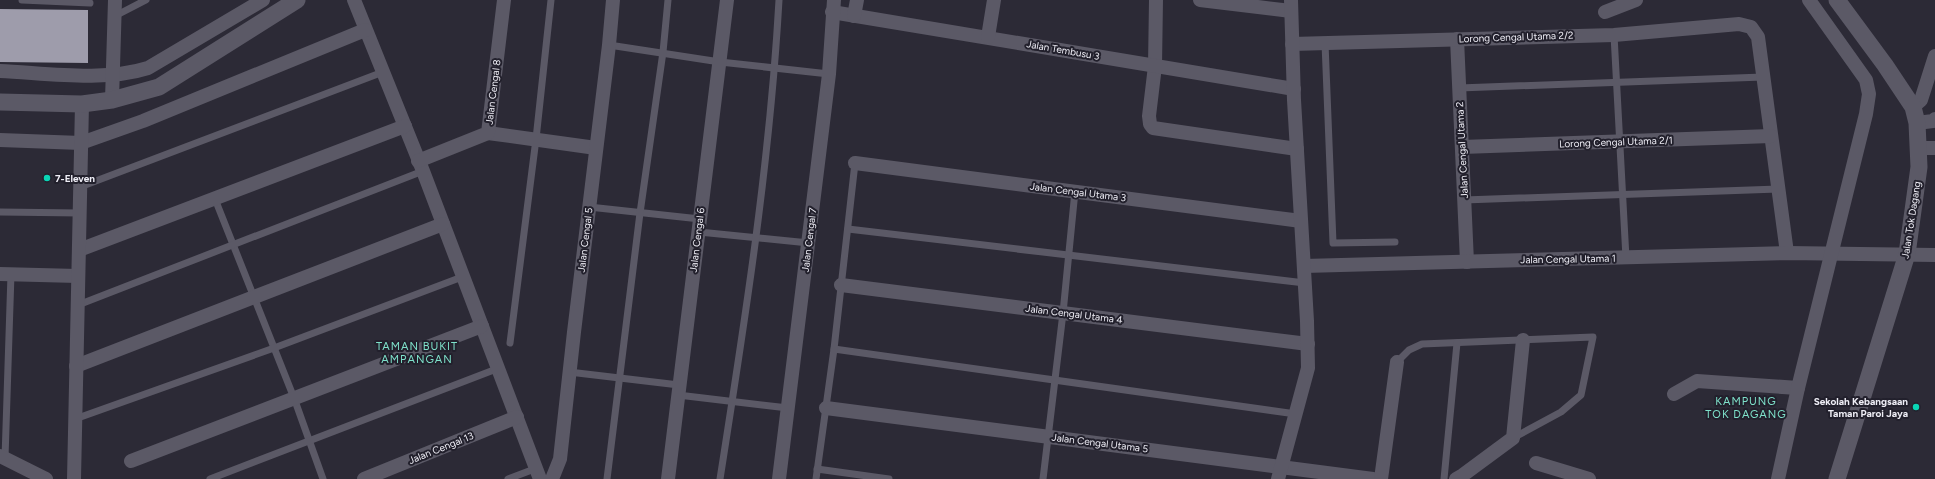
<svg xmlns="http://www.w3.org/2000/svg" width="1935" height="479" font-family="Figtree,sans-serif">
  <rect width="100%" height="100%" fill="#2c2a36"/>
  <polygon fill="#9e9cab" points="0,9 88,10 88,63 0,62"/>
  <g fill="none" stroke-linecap="round" stroke-linejoin="round">
    <g stroke="#5b5966" stroke-width="7">
      <polyline points="22,0 90,3"/>
      <polyline points="115,16 146,0"/>
      <polyline points="1614,35 1626,258"/>
      <polyline points="1325,43 1333,243 1395,242"/>
      <polyline points="609,45 720,62 829,74"/>
      <polyline points="1459,88 1763,77"/>
      <polyline points="80,187 383,72"/>
      <polyline points="215,199 294,398 323,479"/>
      <polyline points="1464,200 1778,189"/>
      <polyline points="589,207 700,219"/>
      <polyline points="0,212 80,213"/>
      <polyline points="848,229 1305,283"/>
      <polyline points="699,232 809,243"/>
      <polyline points="78,305 423,171"/>
      <polyline points="510,343 536,139 551,0"/>
      <polyline points="834,349 1296,414"/>
      <polyline points="1397,362 1409,350 1422,344 1593,337 1581,395 1561,412 1513,438"/>
      <polyline points="569,372 679,385"/>
      <polyline points="678,395 788,408"/>
      <polyline points="75,419 274,348 462,277"/>
      <polyline points="5,458 11,274"/>
      <polyline points="817,469 889,479"/>
      <polyline points="210,479 499,368"/>
      <polyline points="508,479 537,468"/>
      <polyline points="607,479 640,213 663,52 668,0"/>
      <path d="M720,479C745,320 770,161 779,0"/>
      <polyline points="816,479 834,349 855,163"/>
      <polyline points="1043,479 1063,313 1075,191"/>
      <polyline points="1444,479 1457,343"/>
    </g>
    <g stroke="#5b5966" stroke-width="14">
      <polyline points="354,0 423,171 540,479"/>
      <polyline points="1156,0 1155,66 1149,116 1150,124 1153,128 1297,149"/>
      <polyline points="1200,0 1291,11"/>
      <polyline points="832,12 1294,89"/>
      <polyline points="1605,12 1636,0"/>
      <polyline points="854,16 857,0"/>
      <polyline points="988,37 994,0"/>
      <polyline points="1457,39 1467,262"/>
      <polyline points="1292,44 1614,35 1739,24 1751,27 1758,37 1787,253"/>
      <path d="M0,71C46,73 104,82 148,68L263,0"/>
      <polyline points="112,100 115,0"/>
      <polyline points="1913,107 1921,100 1935,56"/>
      <polyline points="1917,123 1933,121 1935,119"/>
      <polyline points="488,133 596,148"/>
      <polyline points="0,140 81,143 143,121 365,30"/>
      <polyline points="1462,147 1771,136"/>
      <polyline points="1919,148 1935,148"/>
      <polyline points="418,161 488,133 504,0"/>
      <polyline points="855,163 1301,221"/>
      <polyline points="79,250 405,126"/>
      <polyline points="1304,266 1787,253 1935,255"/>
      <polyline points="0,274 78,276"/>
      <polyline points="841,285 1308,344"/>
      <polyline points="76,366 443,224"/>
      <polyline points="1674,394 1697,381 1798,388"/>
      <polyline points="826,408 1373,479"/>
      <polyline points="0,456 46,479"/>
      <polyline points="131,461 482,326"/>
      <polyline points="1536,463 1589,479"/>
      <polyline points="74,479 82,104"/>
      <polyline points="364,479 517,417"/>
      <polyline points="552,479 560,459 574,332 609,45 613,0"/>
      <polyline points="668,479 727,0"/>
      <polyline points="779,479 829,74 834,0"/>
      <polyline points="1278,479 1308,368 1307,321 1294,100 1291,0"/>
      <polyline points="1381,479 1397,362"/>
      <polyline points="1456,479 1463,475 1513,438 1523,340"/>
      <polyline points="1778,479 1798,388 1866,114 1869,94 1866,80 1809,0"/>
    </g>
    <g stroke="#5b5966" stroke-width="17">
      <polyline points="0,102 82,104 112,100 159,87 297,0"/>
      <polyline points="1837,479 1907,254 1919,167 1917,123 1913,107 1885,65 1837,0"/>
    </g>
  </g>
  <g fill="#0ad5b5" stroke="#22202c" stroke-width="1.5">
    <circle cx="47" cy="178" r="4"/>
    <circle cx="1916" cy="407" r="4"/>
  </g>
  <g text-anchor="middle" dominant-baseline="central" stroke-width="4" stroke-linejoin="round" paint-order="stroke">
    <g font-size="10" fill="#efeef6" stroke="#22202c">
      <text transform="translate(1516 37) rotate(-2)">Lorong Cengal Utama 2/2</text>
      <text transform="translate(1063 50) rotate(10)">Jalan Tembusu 3</text>
      <text transform="translate(493 92) rotate(-83)">Jalan Cengal 8</text>
      <text transform="translate(1616 142) rotate(-2)">Lorong Cengal Utama 2/1</text>
      <text transform="translate(1462 150) rotate(-93)">Jalan Cengal Utama 2</text>
      <text transform="translate(1078 192) rotate(7)">Jalan Cengal Utama 3</text>
      <text transform="translate(1911 220) rotate(-81)">Jalan Tok Dagang</text>
      <text transform="translate(585 240) rotate(-83)">Jalan Cengal 5</text>
      <text transform="translate(697 240) rotate(-83)">Jalan Cengal 6</text>
      <text transform="translate(809 240) rotate(-83)">Jalan Cengal 7</text>
      <text transform="translate(1568 259) rotate(-1)">Jalan Cengal Utama 1</text>
      <text transform="translate(1074 314) rotate(7)">Jalan Cengal Utama 4</text>
      <text transform="translate(1100 443) rotate(7)">Jalan Cengal Utama 5</text>
      <text transform="translate(441 448) rotate(-22)">Jalan Cengal 13</text>
    </g>
    <g font-size="10" font-weight="bold" fill="#efeef6" stroke="#22202c" text-anchor="start">
      <text x="55" y="178">7-Eleven</text>
      <text x="1908" y="401" text-anchor="end">Sekolah Kebangsaan<tspan x="1908" dy="12">Taman Paroi Jaya</tspan></text>
    </g>
    <g font-size="11" letter-spacing="1" fill="#7fe2cb" stroke="#22202c">
      <text x="417" y="346">TAMAN BUKIT<tspan x="417" dy="13">AMPANGAN</tspan></text>
      <text x="1746" y="401">KAMPUNG<tspan x="1746" dy="13">TOK DAGANG</tspan></text>
    </g>
  </g>
</svg>
